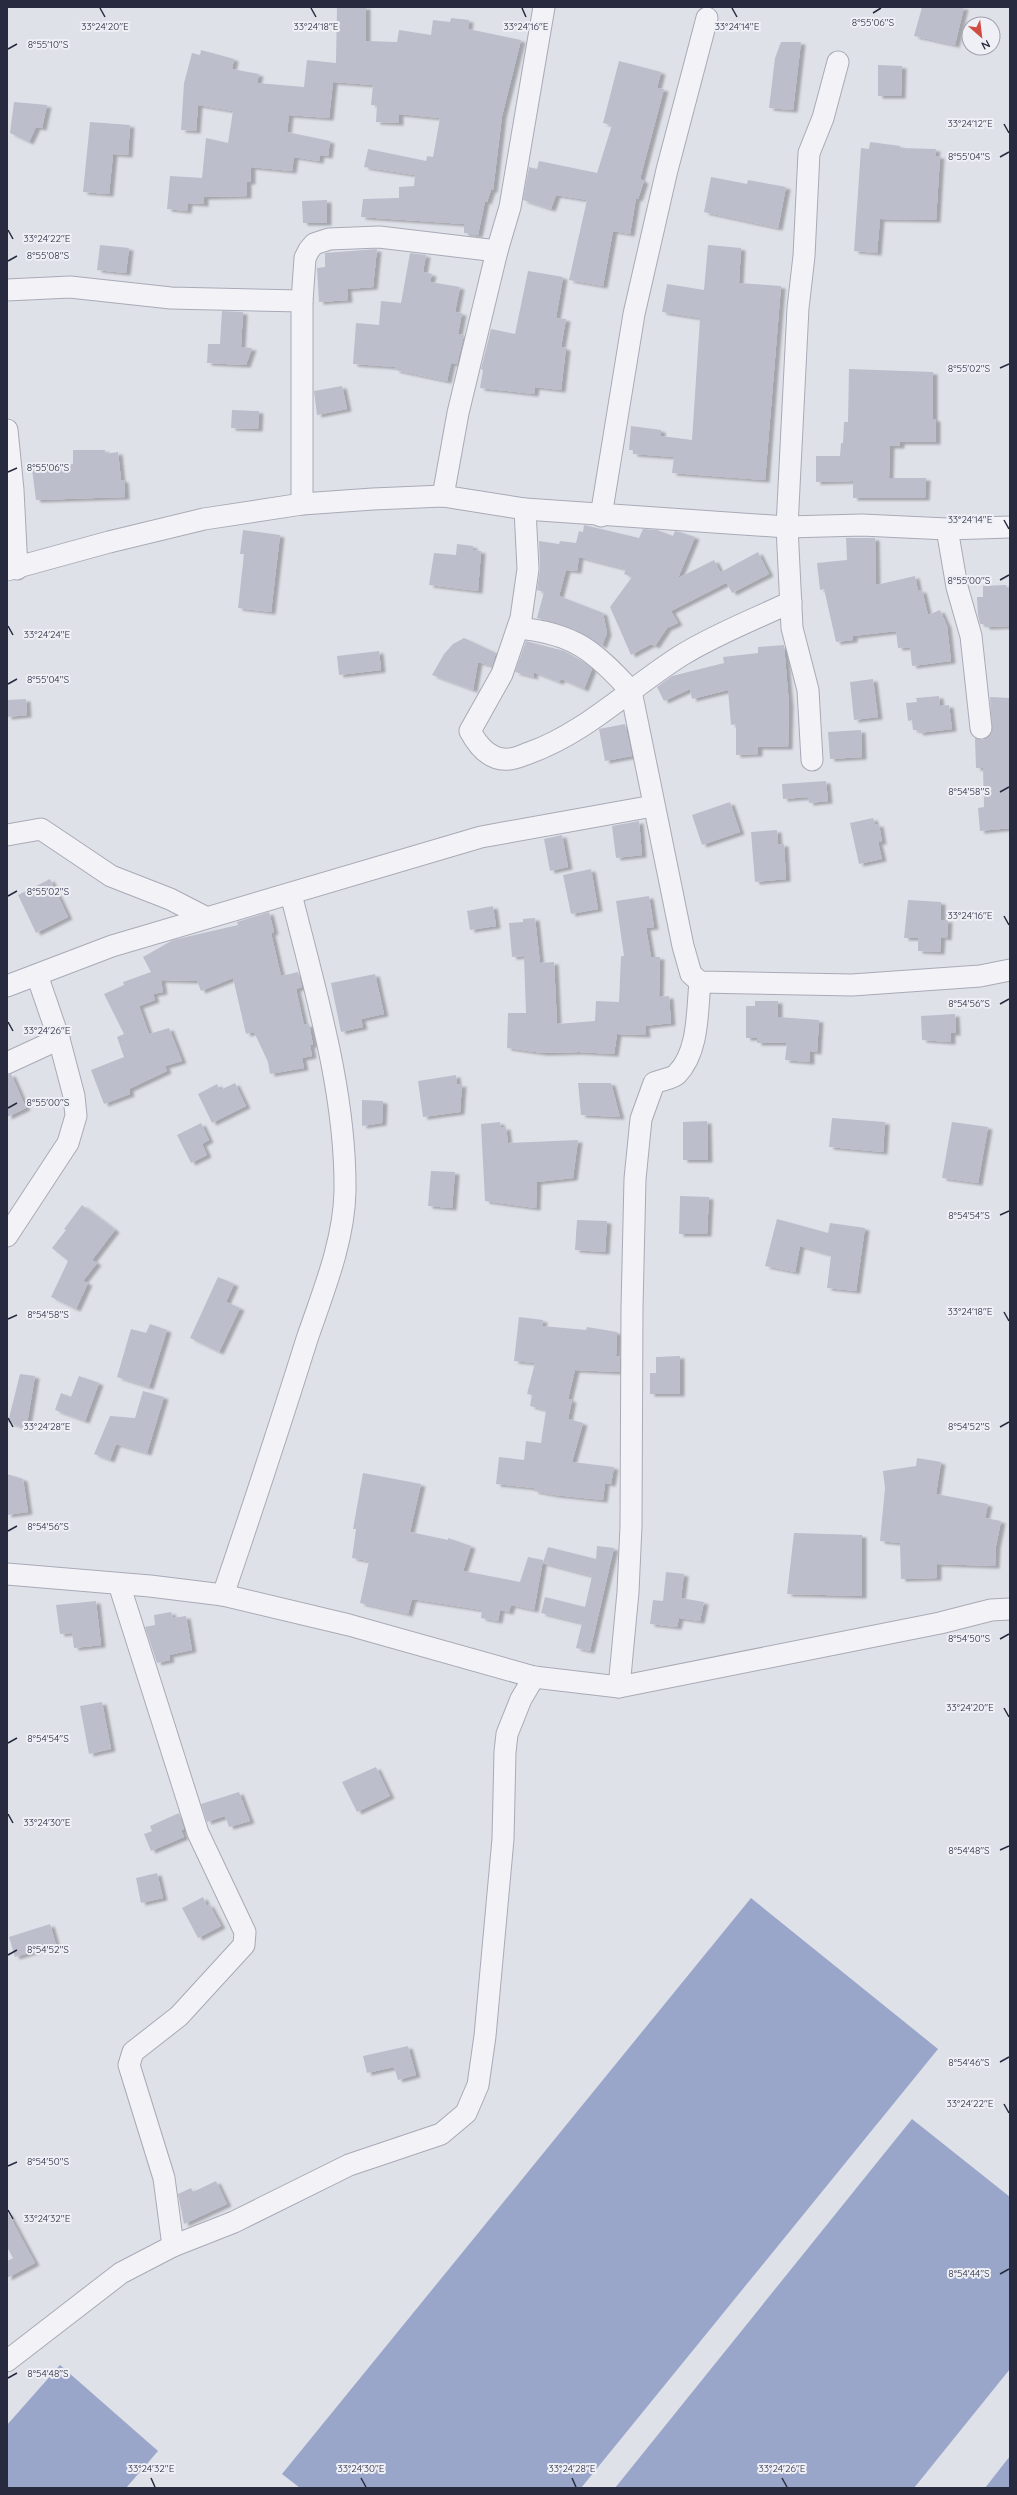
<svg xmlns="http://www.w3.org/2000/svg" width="1017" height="2495" font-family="Quicksand,sans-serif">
  <defs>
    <filter id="shadow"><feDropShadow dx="4.5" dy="2.5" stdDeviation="1" flood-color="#0004"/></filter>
  </defs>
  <rect width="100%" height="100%" fill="#dfe1e9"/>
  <g fill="#99a6c9">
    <polygon points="751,1898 938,2049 581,2488 300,2488 282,2474"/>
    <polygon points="912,2119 1010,2197 1010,2369 914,2488 615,2488"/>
    <polygon points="60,2365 158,2451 126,2488 7,2488 7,2425"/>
    <polygon points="1010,2456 1010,2488 984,2488 985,2488"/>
  </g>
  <g fill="#bcbecb" filter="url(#shadow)">
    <polygon points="337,7 366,7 366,41 397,42 399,30 431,35 433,20 450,22 451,18 469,20 468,29 521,40 502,116 493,190 491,190 487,202 485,201 478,235 464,233 464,224 361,217 363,199 399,198 399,187 414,186 415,175 364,167 368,149 426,161 427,156 433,157 440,118 399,114 399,123 376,122 377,105 371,105 373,85 333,82 329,118 289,115 287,132 330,141 328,156 320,155 319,161 294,157 292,171 251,167 251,182 247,182 247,196 204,197 204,204 188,203 187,211 167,209 170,176 202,178 206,138 228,143 233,111 198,105 196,131 181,130 184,83 192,53 200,55 201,50 234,59 232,69 259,74 257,83 304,87 307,60 336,63"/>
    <polygon points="922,7 964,7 955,45 914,36"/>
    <polygon points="781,42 801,42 793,110 769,108 775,58"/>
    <polygon points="619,61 661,72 657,88 664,89 640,179 644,181 638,199 636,198 630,234 613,231 603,286 569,280 587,200 556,195 551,209 523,200 529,167 537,169 539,161 597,173 612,125 603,123"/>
    <polygon points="878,65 902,66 901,96 878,96"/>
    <polygon points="14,102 47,105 42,128 36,127 29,142 10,133"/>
    <polygon points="90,122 130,125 128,155 113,154 109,194 83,192"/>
    <polygon points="870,142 900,146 900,148 936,149 935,156 940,156 936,220 880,219 877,253 854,251 861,148 869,149"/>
    <polygon points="711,177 747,184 748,180 786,187 778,228 704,212"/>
    <polygon points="327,200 327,223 303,223 302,201"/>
    <polygon points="100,245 129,248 126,273 97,270"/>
    <polygon points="708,245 741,248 739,283 781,286 765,480 672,473 674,457 633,454 633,450 629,450 631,426 661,430 661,436 692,440 700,318 662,312 667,284 704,290"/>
    <polygon points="377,249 373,287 347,289 348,300 319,302 317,268 325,267 325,253"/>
    <polygon points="410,253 426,255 423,272 432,274 430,282 460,287 455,312 462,313 458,334 464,335 457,364 451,363 447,381 395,370 396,367 353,364 356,323 379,325 381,301 401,303"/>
    <polygon points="528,271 563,277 556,318 566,319 561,347 566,348 561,390 535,387 534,394 480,388 483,370 481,369 491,329 515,334"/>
    <polygon points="222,311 243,312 241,347 252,348 246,365 207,363 208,344 220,344"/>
    <polygon points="849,369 933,372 933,419 936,419 936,442 900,442 900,446 890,446 889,478 926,478 925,498 853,498 853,481 816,482 816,456 840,456 841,443 843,443 844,422 848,422"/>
    <polygon points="342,386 347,409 317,415 314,391"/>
    <polygon points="232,410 259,411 258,429 231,428"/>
    <polygon points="73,450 105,450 105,454 118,452 121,480 124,480 125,497 36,500 32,469 73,464"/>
    <polygon points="584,525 639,538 643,529 657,530 673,536 675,531 680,532 695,537 678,578 714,560 726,583 671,611 678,623 667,628 655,646 651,644 631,655 610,607 632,577 624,574 626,569 579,557 577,571 566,570 559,596 603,613 607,633 602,646 572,628 537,618 544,592 537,590 540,569 539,541 559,544 560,541 576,543 579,531 583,532"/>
    <polygon points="243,530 280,535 271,612 238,608 244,554 240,554"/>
    <polygon points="846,538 875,538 876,585 915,576 918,591 922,590 928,615 940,610 947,626 951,661 912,666 910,647 898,648 896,631 853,636 853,640 836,642 824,589 820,590 817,563 847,560"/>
    <polygon points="457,544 473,546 473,550 481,551 478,591 429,585 434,553 456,555"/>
    <polygon points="758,552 769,574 732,593 721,572"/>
    <polygon points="1006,585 1007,588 1010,588 1010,626 985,627 985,624 980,624 978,615 977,597 983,597 983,586"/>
    <polygon points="464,638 496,653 492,666 478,662 473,690 432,675 444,654 453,644"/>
    <polygon points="526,641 564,651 587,664 592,669 584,689 561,679 559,682 533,672 534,677 515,672"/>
    <polygon points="784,645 789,705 788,747 758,747 758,754 736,755 736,724 731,725 728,690 692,699 690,689 664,701 657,687 672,676 724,663 723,657 758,653 758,647"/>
    <polygon points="379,651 381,670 339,675 337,656"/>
    <polygon points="873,679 878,717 854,720 850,682"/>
    <polygon points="939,696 940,706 949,705 952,729 919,733 918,730 913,730 912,720 908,721 906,703 917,702 916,698"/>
    <polygon points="990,697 1010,698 1010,828 980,831 978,808 984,807 983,768 976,768 975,738 983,740 992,732"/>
    <polygon points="26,699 27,715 7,717 7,700"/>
    <polygon points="625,724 632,756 605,761 599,729"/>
    <polygon points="861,730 862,757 830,759 828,732"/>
    <polygon points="826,781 828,801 809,803 808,797 783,799 782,784"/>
    <polygon points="730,802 740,832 702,845 692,815"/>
    <polygon points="873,818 875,825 879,824 882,842 878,842 882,859 859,864 850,823"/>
    <polygon points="639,821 642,855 616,858 612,826"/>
    <polygon points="777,830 778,844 784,844 786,879 755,882 751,832"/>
    <polygon points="562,835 568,867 550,871 544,839"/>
    <polygon points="591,869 598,909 571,914 563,875"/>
    <polygon points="50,879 68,917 36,933 18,895"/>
    <polygon points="649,896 654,927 646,928 651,957 660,957 659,997 669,996 671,1023 645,1026 646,1035 617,1034 614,1054 579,1052 543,1053 507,1048 508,1013 526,1013 524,956 512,957 509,923 523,922 523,919 535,918 540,963 554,962 557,1024 595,1021 596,1001 619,1002 621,956 624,956 616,901"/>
    <polygon points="908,900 941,902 941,920 948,920 947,938 941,937 940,952 918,951 918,938 904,938"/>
    <polygon points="493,906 496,926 470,930 467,911"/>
    <polygon points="269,912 274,932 271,933 281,976 298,972 302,987 296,989 304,1025 309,1024 313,1045 310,1045 312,1056 302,1058 304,1068 270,1074 268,1062 254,1032 246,1034 233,978 201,991 197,981 161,980 163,992 153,994 155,1000 139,1006 149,1034 169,1028 182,1061 165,1066 167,1071 129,1089 130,1094 104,1104 91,1070 124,1057 117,1037 124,1034 104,994 124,985 123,982 151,972 143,957 173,940 238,925 237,922"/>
    <polygon points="375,974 384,1014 361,1019 363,1027 341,1032 331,983"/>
    <polygon points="755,1001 778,1001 778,1017 819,1020 817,1052 810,1051 810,1062 785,1060 787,1043 757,1043 757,1038 746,1038 746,1006 755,1006"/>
    <polygon points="955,1014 956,1033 951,1033 951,1042 922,1040 921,1016"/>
    <polygon points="11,1074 26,1108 7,1117 7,1075"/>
    <polygon points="456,1075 457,1085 462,1084 460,1112 423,1117 418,1081"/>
    <polygon points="235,1083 246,1106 212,1123 198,1094 217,1084 220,1090"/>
    <polygon points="578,1083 611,1083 620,1117 581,1115"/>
    <polygon points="362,1100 383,1101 382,1123 362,1126"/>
    <polygon points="832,1118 885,1122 883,1152 829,1147"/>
    <polygon points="707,1121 708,1160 683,1160 683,1122"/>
    <polygon points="500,1122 501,1128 506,1127 508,1143 578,1140 573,1178 537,1182 536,1208 485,1201 481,1124"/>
    <polygon points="952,1122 988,1127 978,1183 942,1178"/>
    <polygon points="201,1123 209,1140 202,1144 207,1155 191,1163 177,1135"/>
    <polygon points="431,1171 455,1172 452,1208 428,1206"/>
    <polygon points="680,1196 709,1197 707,1234 679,1234"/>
    <polygon points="82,1205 115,1230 92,1260 97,1263 83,1281 88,1283 76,1309 51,1297 68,1261 52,1248 66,1230 64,1229"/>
    <polygon points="777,1219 828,1233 830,1223 865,1228 856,1291 827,1288 831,1255 800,1246 795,1272 765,1266"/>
    <polygon points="577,1220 607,1221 605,1252 575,1250"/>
    <polygon points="218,1277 234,1284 226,1302 240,1308 219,1352 190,1338"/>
    <polygon points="519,1317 543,1320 542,1326 586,1330 587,1327 617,1332 616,1356 620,1356 620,1372 575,1370 568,1399 572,1400 568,1419 583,1423 572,1462 614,1467 611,1484 605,1483 603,1500 555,1495 534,1491 534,1488 496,1484 499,1457 524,1460 526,1441 541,1443 546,1410 530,1406 532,1395 527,1394 535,1363 514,1361"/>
    <polygon points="150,1324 167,1330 149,1387 117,1377 131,1329 146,1333"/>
    <polygon points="680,1356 680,1394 650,1394 650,1373 656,1373 656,1357"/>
    <polygon points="20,1374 35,1376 26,1429 8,1422"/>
    <polygon points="79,1376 99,1383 85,1421 55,1410 61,1393 71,1397"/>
    <polygon points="143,1391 164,1397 147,1453 116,1444 110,1460 94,1454 110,1416 135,1418"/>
    <polygon points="917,1458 941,1462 936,1494 988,1504 985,1518 1001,1521 996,1546 995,1566 937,1564 937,1578 901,1579 900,1543 880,1541 885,1488 883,1471 916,1466"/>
    <polygon points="363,1473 421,1484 410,1532 448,1540 448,1538 471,1546 463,1571 520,1582 528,1557 543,1560 534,1610 511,1605 509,1612 500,1610 498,1621 481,1618 482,1610 412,1599 408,1614 360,1603 369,1561 352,1558 356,1529 353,1529"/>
    <polygon points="7,1474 23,1479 28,1512 7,1515"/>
    <polygon points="794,1533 862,1535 862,1596 787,1594"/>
    <polygon points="597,1546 614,1548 590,1651 576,1648 582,1623 541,1613 545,1597 585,1607 592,1576 543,1563 548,1547 596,1559"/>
    <polygon points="666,1572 684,1574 681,1598 704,1602 700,1621 679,1618 677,1627 650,1624 653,1600 663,1601"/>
    <polygon points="96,1601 101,1645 74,1648 72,1633 60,1634 56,1605"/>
    <polygon points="171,1612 173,1618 186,1616 192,1650 169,1655 170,1660 157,1663 145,1627 155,1625 154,1615"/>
    <polygon points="102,1702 111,1749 89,1754 80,1706"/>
    <polygon points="376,1767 390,1796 357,1812 342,1782"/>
    <polygon points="239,1792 250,1821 229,1827 225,1816 207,1822 201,1804"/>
    <polygon points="179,1813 184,1829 181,1830 184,1837 151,1851 144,1834 152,1831 150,1826"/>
    <polygon points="157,1873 163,1898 141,1903 136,1878"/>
    <polygon points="203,1897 207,1906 209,1904 221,1926 198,1938 182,1908"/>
    <polygon points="50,1924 56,1945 15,1957 9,1937"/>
    <polygon points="408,2046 416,2075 398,2080 394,2067 367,2073 363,2056"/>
    <polygon points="216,2181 227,2204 184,2224 178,2194 191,2188 193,2192"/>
    <polygon points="7,2211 35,2263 7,2278 7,2261 13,2258 7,2247"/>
  </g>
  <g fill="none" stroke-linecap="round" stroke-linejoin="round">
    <g stroke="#a8aab6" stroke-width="23">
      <g id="minor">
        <polyline points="7,290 70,287 171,298 302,301"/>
        <polyline points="7,430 13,490 17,569"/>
        <polyline points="443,496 458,413 497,251 510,207 544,7"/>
        <polyline points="302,504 302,301 305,258 309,250 314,244 329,239 379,237 497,251"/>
        <path d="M525,509L528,569L521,618L502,674L470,731C478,746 490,761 509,759C515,759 523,755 529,753C586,733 632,686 682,655C716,634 755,619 791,602"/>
        <polyline points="601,516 634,314 667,170 707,18"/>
        <polyline points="947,529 957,587 971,636 981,728"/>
        <polyline points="7,570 109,542 204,519 302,504 373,499 443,496 525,509 787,527 862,525 947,529 1010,527"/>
        <path d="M518,628C573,633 595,651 631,691L683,946L691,974L700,982L852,985L980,976L1010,970"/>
        <polyline points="812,760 808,690 792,628 787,527 798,308 804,256 809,153 823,118 838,62"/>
        <polyline points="7,835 41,829 111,876 170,899 205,917"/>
        <polyline points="7,986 112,946 481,837 653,806"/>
        <polyline points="7,1063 59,1039"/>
        <polyline points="7,1236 68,1143 76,1116 74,1096 59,1039 37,975"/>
        <polyline points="7,1574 150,1586 223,1595 349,1625 534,1677 619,1687 940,1623 991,1610 1010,1609"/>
        <polyline points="119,1584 198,1833 245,1932 244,1945 179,2016 133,2052 129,2065 164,2178 173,2246"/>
        <path d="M223,1595C252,1510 280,1425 307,1339C323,1292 344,1242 345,1191C346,1091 315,991 291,894"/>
        <path d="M619,1687L628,1592L631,1526L632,1308L635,1179L641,1119L654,1083C660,1080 672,1079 677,1074C699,1052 697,1011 700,982"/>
        <polyline points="7,2361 121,2273 173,2246 234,2222 349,2165 441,2134 466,2113 478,2085 485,2036 503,1839 505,1752 507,1734 521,1699 534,1677"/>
      </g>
    </g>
    <use href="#minor" stroke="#f2f2f7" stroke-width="21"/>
  </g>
  <path fill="none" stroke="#282b40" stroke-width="1.5" d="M100,8L105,17M311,8L316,17M522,8L526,17M732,8L737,17M873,13L881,8M8,49L17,44M1004,124L1009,133M1000,157L1009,152M8,230L13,239M8,261L17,256M1000,368L1009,364M8,472L17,468M1004,520L1009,529M1000,580L1009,575M8,626L13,635M8,684L17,679M1000,792L1009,787M8,896L17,891M1004,916L1009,925M1000,1004L1009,999M8,1022L13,1031M8,1108L17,1103M1000,1215L1009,1211M1004,1312L1009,1321M8,1319L17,1315M8,1418L13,1427M1000,1427L1009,1422M8,1531L17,1526M1000,1639L1009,1634M1004,1708L1009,1717M8,1743L17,1738M8,1814L13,1823M1000,1850L1009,1846M8,1955L17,1950M1000,2062L1009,2057M1004,2104L1009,2113M8,2166L17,2162M8,2210L13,2219M1000,2274L1009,2269M8,2378L17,2373M151,2478L155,2487M361,2478L366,2487M572,2478L576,2487M782,2478L787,2487"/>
  <g font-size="10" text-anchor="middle" fill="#282b40" stroke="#eff0f6" stroke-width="4" stroke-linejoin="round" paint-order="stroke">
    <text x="873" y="26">8°55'06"S</text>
    <text x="105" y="30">33°24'20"E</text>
    <text x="316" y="30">33°24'18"E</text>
    <text x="526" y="30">33°24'16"E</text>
    <text x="737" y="30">33°24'14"E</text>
    <text x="48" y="48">8°55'10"S</text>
    <text x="970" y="127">33°24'12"E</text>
    <text x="969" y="160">8°55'04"S</text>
    <text x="47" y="242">33°24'22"E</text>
    <text x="48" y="259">8°55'08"S</text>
    <text x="969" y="372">8°55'02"S</text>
    <text x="48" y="471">8°55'06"S</text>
    <text x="970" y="523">33°24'14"E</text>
    <text x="969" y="584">8°55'00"S</text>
    <text x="47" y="638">33°24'24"E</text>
    <text x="48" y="683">8°55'04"S</text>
    <text x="969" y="795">8°54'58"S</text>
    <text x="48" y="895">8°55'02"S</text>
    <text x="970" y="919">33°24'16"E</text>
    <text x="969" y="1007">8°54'56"S</text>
    <text x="47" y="1034">33°24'26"E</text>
    <text x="48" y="1106">8°55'00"S</text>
    <text x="969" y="1219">8°54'54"S</text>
    <text x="970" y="1315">33°24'18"E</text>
    <text x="48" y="1318">8°54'58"S</text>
    <text x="47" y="1430">33°24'28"E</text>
    <text x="969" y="1430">8°54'52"S</text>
    <text x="48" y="1530">8°54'56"S</text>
    <text x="969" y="1642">8°54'50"S</text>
    <text x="970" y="1711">33°24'20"E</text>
    <text x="48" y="1742">8°54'54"S</text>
    <text x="47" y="1826">33°24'30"E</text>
    <text x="969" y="1854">8°54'48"S</text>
    <text x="48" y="1953">8°54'52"S</text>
    <text x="969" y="2066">8°54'46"S</text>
    <text x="970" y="2107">33°24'22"E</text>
    <text x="48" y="2165">8°54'50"S</text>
    <text x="47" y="2222">33°24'32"E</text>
    <text x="969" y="2277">8°54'44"S</text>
    <text x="48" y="2377">8°54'48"S</text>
    <text x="151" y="2472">33°24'32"E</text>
    <text x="361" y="2472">33°24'30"E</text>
    <text x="572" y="2472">33°24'28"E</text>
    <text x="782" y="2472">33°24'26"E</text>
  </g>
  <rect width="1017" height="2495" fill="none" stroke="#282b40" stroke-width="16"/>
  <g transform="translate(981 36) rotate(152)"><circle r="19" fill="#eff0f6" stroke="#9fa1ad"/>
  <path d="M0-3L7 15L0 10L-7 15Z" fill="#d04d42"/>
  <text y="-6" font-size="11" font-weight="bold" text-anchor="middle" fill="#282b40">N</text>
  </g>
</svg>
